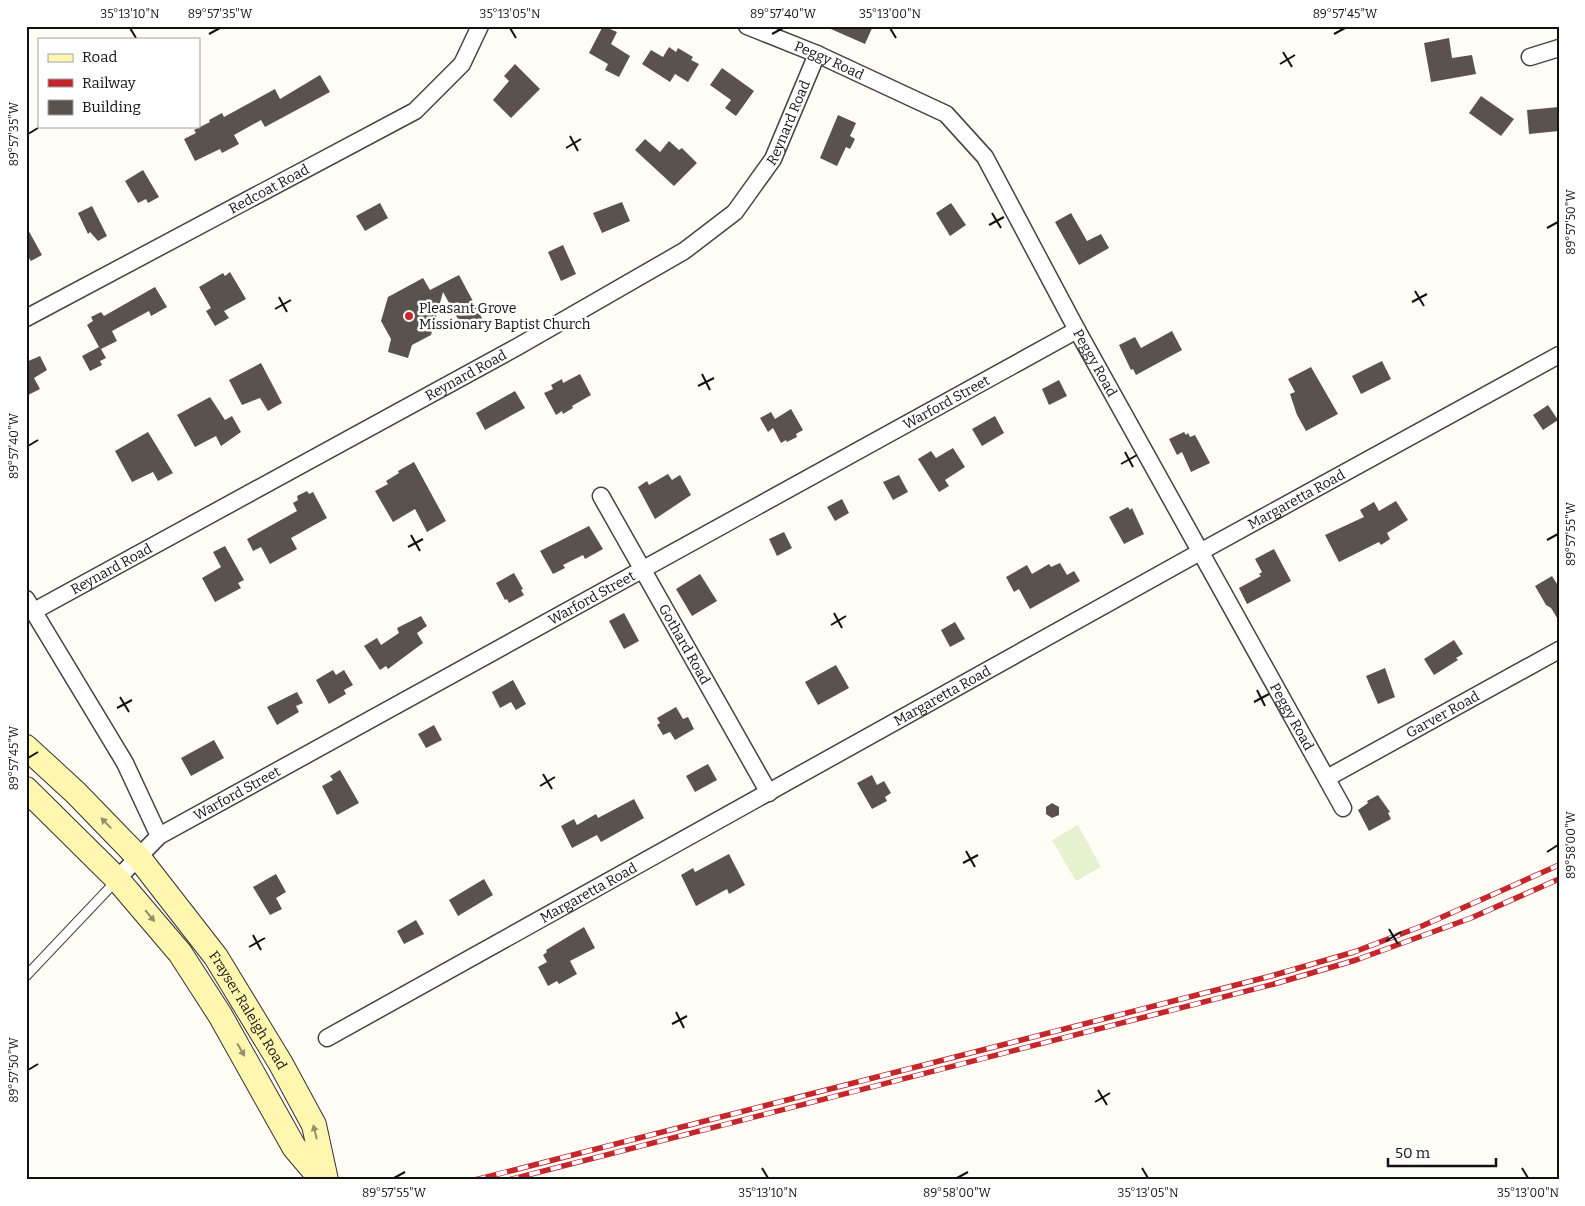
<svg xmlns="http://www.w3.org/2000/svg" width="1585" height="1206" font-family="Bitter,serif">
  <rect width="100%" height="100%" fill="#fffdf5"/>
  <polygon fill="#e6f2cf" points="1078,825 1101,867 1076,881 1052,840"/>
  <g fill="#5a524d">
    <polygon points="603,26 617,32 611,44 630,56 619,77 605,70 608,64 589,53"/>
    <polygon points="824,26 873,26 865,44"/>
    <polygon points="1449,38 1452,58 1472,55 1476,74 1431,82 1424,43"/>
    <polygon points="669,47 676,52 678,48 693,57 691,60 699,64 688,82 675,74 670,82 642,64 651,50 663,57"/>
    <polygon points="515,64 540,89 511,118 493,100 509,81 504,76"/>
    <polygon points="722,68 754,91 736,116 725,108 731,100 710,85"/>
    <polygon points="320,75 330,92 265,127 261,120 234,135 239,144 222,153 220,149 195,161 184,139 196,133 194,130 210,122 209,120 222,113 224,117 275,89 280,99"/>
    <polygon points="1481,96 1514,119 1501,136 1469,113"/>
    <polygon points="1559,107 1559,131 1529,134 1527,110"/>
    <polygon points="838,115 856,123 850,136 855,139 850,149 846,147 837,166 820,158"/>
    <polygon points="645,139 660,152 669,141 679,150 682,148 697,163 674,186 635,150"/>
    <polygon points="143,170 159,197 148,203 146,199 138,203 125,181"/>
    <polygon points="622,202 630,221 602,233 593,213"/>
    <polygon points="380,203 388,218 365,231 356,216"/>
    <polygon points="951,203 966,225 950,236 936,213"/>
    <polygon points="92,206 107,236 98,241 90,232 88,234 78,213"/>
    <polygon points="1071,213 1087,241 1101,234 1109,248 1079,265 1055,222"/>
    <polygon points="26,226 42,255 31,261 26,254"/>
    <polygon points="563,245 576,274 561,281 548,252"/>
    <polygon points="230,272 246,299 224,311 229,318 215,326 206,311 211,308 199,287 223,273 225,276"/>
    <polygon points="459,275 483,320 464,330 443,292 431,335 412,345 408,358 388,352 391,339 381,321 388,297 423,278 430,290"/>
    <polygon points="155,287 167,307 151,316 149,311 112,331 117,341 101,349 106,358 100,361 102,365 90,371 82,356 99,347 87,325 93,321 91,317 101,312 104,316"/>
    <polygon points="1172,331 1182,350 1136,375 1133,369 1131,370 1119,345 1135,337 1141,348"/>
    <polygon points="40,356 47,370 34,378 40,389 26,396 26,362"/>
    <polygon points="1382,361 1391,379 1361,394 1352,376"/>
    <polygon points="261,363 282,403 268,411 260,398 242,405 229,380"/>
    <polygon points="1311,367 1338,414 1306,431 1297,415 1290,394 1295,392 1288,379"/>
    <polygon points="580,374 591,395 572,406 573,408 563,414 562,411 556,415 544,393 553,389 551,385 562,379 563,383"/>
    <polygon points="1059,380 1067,396 1049,405 1042,389"/>
    <polygon points="515,391 525,408 485,430 476,413"/>
    <polygon points="210,397 225,420 232,416 241,432 221,446 216,436 195,447 177,415"/>
    <polygon points="1548,405 1558,420 1543,430 1533,415"/>
    <polygon points="791,409 803,430 796,434 797,437 787,442 786,440 781,443 773,428 768,432 760,418 771,412 775,419"/>
    <polygon points="995,416 1004,433 982,446 972,429"/>
    <polygon points="148,432 173,473 158,481 153,472 132,482 115,451"/>
    <polygon points="1184,432 1186,435 1188,433 1190,437 1195,435 1210,463 1191,472 1182,452 1177,455 1169,439"/>
    <polygon points="953,448 965,467 945,480 949,486 939,492 918,459 931,451 936,458"/>
    <polygon points="414,462 446,521 427,532 415,509 393,522 375,491 388,484 386,481 399,473 398,471"/>
    <polygon points="668,474 672,480 680,475 691,495 655,519 638,487 647,481 649,485"/>
    <polygon points="899,475 908,492 893,500 883,482"/>
    <polygon points="307,491 309,494 313,492 327,518 291,538 297,549 270,564 261,547 253,551 247,539 297,511 293,503 298,500 297,496"/>
    <polygon points="842,499 849,513 835,521 827,507"/>
    <polygon points="1396,501 1408,520 1387,533 1390,539 1381,545 1379,542 1339,562 1325,535 1364,517 1360,510 1374,502 1379,511"/>
    <polygon points="1128,507 1130,510 1132,508 1144,534 1124,544 1109,517"/>
    <polygon points="589,526 603,549 585,559 583,555 563,565 565,568 553,574 540,551"/>
    <polygon points="784,532 792,548 777,556 769,539"/>
    <polygon points="225,546 244,580 238,583 241,588 215,602 202,578 221,567 213,552"/>
    <polygon points="1274,549 1291,581 1247,604 1239,588 1261,576 1259,574 1262,572 1255,559"/>
    <polygon points="1060,563 1067,575 1074,571 1080,581 1030,609 1019,589 1014,592 1006,577 1027,565 1032,574 1049,564 1051,567"/>
    <polygon points="514,573 523,589 521,590 524,595 509,603 507,599 505,600 496,583"/>
    <polygon points="700,574 717,601 692,616 676,589"/>
    <polygon points="1552,576 1559,587 1559,621 1551,608 1546,605 1535,586"/>
    <polygon points="624,613 639,641 624,649 609,621"/>
    <polygon points="421,616 427,626 417,633 423,643 388,669 386,666 380,670 364,646 377,638 381,645 399,633 397,628"/>
    <polygon points="955,622 965,639 950,647 941,630"/>
    <polygon points="1454,640 1463,654 1456,658 1458,660 1434,675 1424,659"/>
    <polygon points="836,665 849,688 818,705 805,682"/>
    <polygon points="1385,668 1395,697 1378,704 1366,676"/>
    <polygon points="333,670 336,675 344,670 353,685 344,690 346,694 329,704 316,680"/>
    <polygon points="513,680 526,704 516,710 511,702 500,708 492,692"/>
    <polygon points="297,692 303,703 296,706 299,712 277,725 267,707"/>
    <polygon points="676,707 683,719 688,717 694,729 675,740 670,732 663,735 657,725 660,723 657,718"/>
    <polygon points="434,725 442,740 426,748 418,734"/>
    <polygon points="214,740 224,758 191,776 181,758"/>
    <polygon points="708,764 717,780 695,792 686,776"/>
    <polygon points="340,770 359,803 337,815 322,786 333,780 330,776"/>
    <polygon points="872,775 877,785 884,781 891,793 885,797 887,801 872,809 857,783"/>
    <polygon points="1378,795 1390,812 1388,813 1391,819 1369,831 1358,810 1368,803 1367,801"/>
    <polygon points="634,799 644,818 601,842 597,835 572,848 561,826 574,819 577,825 596,814 598,818"/>
    <polygon points="1052,803 1059,807 1059,815 1052,818 1046,814 1046,807"/>
    <polygon points="729,854 745,885 729,894 727,889 696,906 681,875 693,868 695,872 697,871"/>
    <polygon points="276,874 286,892 276,898 282,909 270,915 253,887"/>
    <polygon points="484,879 493,895 458,916 449,900"/>
    <polygon points="416,920 424,934 404,944 397,931"/>
    <polygon points="584,927 595,948 570,961 577,974 559,984 557,981 548,986 538,967 547,962 543,955 547,952 546,950"/>
  </g>
  <g fill="none" stroke-linecap="round" stroke-linejoin="round">
    <g stroke="#444" stroke-width="11">
      <polyline id="lane" points="26,976 117,880"/>
    </g>
    <g stroke="#444" stroke-width="19">
      <g id="street">
        <path id="s1" d="M747,26L817,54L946,114L985,157L1077,330L1343,808"/>
        <polyline points="1530,57 1559,48"/>
        <path id="s2" d="M26,318L415,111L462,64L480,26"/>
        <path id="s3" d="M601,496L769,793"/>
        <polyline points="26,599 125,763 159,836"/>
        <path id="s4" d="M34,611L517,347L684,251L735,212L773,159L817,54"/>
        <path id="s5" d="M1327,778L1559,650"/>
        <path id="s6" d="M117,879L159,836L1077,330"/>
        <path id="s7" d="M327,1038L1200,552L1559,355"/>
      </g>
    </g>
    <g stroke="#333" stroke-width="26">
      <g id="secondary">
        <path id="s8" d="M26,747L76,793L139,858L216,957L281,1064L314,1125L326,1180"/>
        <polyline points="26,789 117,879 180,953 220,1015 294,1147 322,1180"/>
      </g>
    </g>
    <use href="#lane" stroke="#fff" stroke-width="9"/>
    <use href="#street" stroke="#fff" stroke-width="16"/>
    <use href="#secondary" stroke="#fff6b0" stroke-width="24"/>
    <g stroke="#c4262e" stroke-width="5.5">
      <g id="rail">
        <polyline points="475,1180 1271,976 1354,952 1422,926 1559,865"/>
        <polyline points="508,1180 1274,984 1356,960 1471,918 1559,879"/>
      </g>
    </g>
    <use href="#rail" stroke="#fff" stroke-width="4" stroke-dasharray="11" stroke-linecap="butt"/>
  </g>
  <defs><path id="oneway-solid" d="M-6-.8H1V-3.2L6.5 0L1 3.2V.8H-6Z" transform="scale(1.25)"/></defs>
  <g fill="#948f68">
    <use href="#oneway-solid" transform="translate(106 823) rotate(-134)"/>
    <use href="#oneway-solid" transform="translate(150 916) rotate(51)"/>
    <use href="#oneway-solid" transform="translate(241 1050) rotate(60)"/>
    <use href="#oneway-solid" transform="translate(315 1132) rotate(-104)"/>
  </g>
  <path fill="none" stroke="#111" stroke-width="2" d="M130,28L136,38M510,28L516,38M890,28L896,38M209,34L220,28M772,34L783,28M1334,34L1345,28M1283,52L1292,67M1280,64L1295,55M28,134L38,128M570,136L578,151M566,148L581,139M992,213L1001,228M989,225L1004,217M1547,228L1558,222M1415,291L1424,306M279,297L287,312M1412,302L1427,294M275,309L291,300M702,374L710,390M698,386L714,378M28,446L38,440M1125,452L1133,467M1121,464L1137,455M411,535L420,551M1547,540L1558,534M408,547L423,539M834,613L842,628M831,625L846,616M1257,690L1265,706M120,697L129,712M1254,702L1269,694M117,708L132,700M28,758L38,752M543,774L552,789M540,786L555,777M966,851L975,867M1547,852L1558,845M963,863L978,855M1389,929L1398,944M253,935L261,950M1386,941L1401,932M249,947L265,938M676,1012L684,1028M672,1024L687,1016M28,1070L38,1064M1098,1090L1107,1105M1095,1102L1110,1093M762,1168L768,1178M1142,1168L1148,1178M1522,1168L1528,1178M394,1178L405,1172M957,1178L968,1172"/>
  <circle fill="#c4262e" stroke="#fff" stroke-width="2" cx="409" cy="316" r="5"/>
  <g text-anchor="middle" dominant-baseline="central" stroke-width="5" stroke-linejoin="round" paint-order="stroke">
    <g font-size="14" fill="#111" stroke="#fff">
      <text stroke="none"><textPath href="#s1" startOffset="89">Peggy Road</textPath></text>
      <text stroke="none"><textPath href="#s4" startOffset="912">Reynard Road</textPath></text>
      <text stroke="none"><textPath href="#s2" startOffset="275">Redcoat Road</textPath></text>
      <text stroke="none"><textPath href="#s1" startOffset="509">Peggy Road</textPath></text>
      <text stroke="none"><textPath href="#s4" startOffset="492">Reynard Road</textPath></text>
      <text stroke="none"><textPath href="#s6" startOffset="959">Warford Street</textPath></text>
      <text stroke="none"><textPath href="#s7" startOffset="1109">Margaretta Road</textPath></text>
      <text stroke="none"><textPath href="#s4" startOffset="88">Reynard Road</textPath></text>
      <text stroke="none"><textPath href="#s6" startOffset="554">Warford Street</textPath></text>
      <text stroke="none"><textPath href="#s3" startOffset="170">Gothard Road</textPath></text>
      <text stroke="none"><textPath href="#s7" startOffset="704">Margaretta Road</textPath></text>
      <text stroke="none"><textPath href="#s5" startOffset="132">Garver Road</textPath></text>
      <text stroke="none"><textPath href="#s1" startOffset="914">Peggy Road</textPath></text>
      <text stroke="none"><textPath href="#s6" startOffset="149">Warford Street</textPath></text>
      <text stroke="none"><textPath href="#s7" startOffset="299">Margaretta Road</textPath></text>
      <text stroke="none"><textPath href="#s8" startOffset="346">Frayser Raleigh Road</textPath></text>
    </g>
    <g font-size="14" fill="#111" stroke="#fff" text-anchor="start">
      <text x="419" y="308">Pleasant Grove<tspan x="419" dy="16">Missionary Baptist Church</tspan></text>
    </g>
  </g>
  <rect width="1585" height="1206" fill="none" stroke="#ffffff" stroke-width="55"/>
  <rect x="38" y="38" width="162" height="90" fill="#ffffff" stroke="#a0a0a0"/>
  <rect x="48" y="54" width="25" height="8" fill="#fff6b0" stroke="#a0a0a0"/>
  <text x="82" y="62" font-size="15" fill="#111111">Road</text>
  <rect x="48" y="79" width="25" height="8" fill="#c4262e" stroke="#a0a0a0"/>
  <text x="82" y="88" font-size="15" fill="#111111">Railway</text>
  <rect x="48" y="100" width="25" height="15" fill="#5a524d" stroke="#a0a0a0"/>
  <text x="82" y="112" font-size="15" fill="#111111">Building</text>
  <path d="M1388 1158v8h108v-8" fill="none" stroke="#111111" stroke-width="2.5"/>
  <text x="1395" y="1158" font-size="15" fill="#111111" stroke="#ffffff" stroke-width="4" paint-order="stroke">50 m</text>
  <rect x="28" y="28" width="1530" height="1150" fill="none" stroke="#111" stroke-width="2"/>
  <g font-size="12" text-anchor="middle" fill="#111">
    <text x="130" y="18">35°13'10"N</text>
    <text x="220" y="18">89°57'35"W</text>
    <text x="510" y="18">35°13'05"N</text>
    <text x="783" y="18">89°57'40"W</text>
    <text x="890" y="18">35°13'00"N</text>
    <text x="1345" y="18">89°57'45"W</text>
    <text transform="translate(14 134) rotate(-90)" y="4">89°57'35"W</text>
    <text transform="translate(1571 222) rotate(-90)" y="4">89°57'50"W</text>
    <text transform="translate(14 446) rotate(-90)" y="4">89°57'40"W</text>
    <text transform="translate(1571 534) rotate(-90)" y="4">89°57'55"W</text>
    <text transform="translate(14 758) rotate(-90)" y="4">89°57'45"W</text>
    <text transform="translate(1571 845) rotate(-90)" y="4">89°58'00"W</text>
    <text transform="translate(14 1070) rotate(-90)" y="4">89°57'50"W</text>
    <text x="394" y="1197">89°57'55"W</text>
    <text x="768" y="1197">35°13'10"N</text>
    <text x="957" y="1197">89°58'00"W</text>
    <text x="1148" y="1197">35°13'05"N</text>
    <text x="1528" y="1197">35°13'00"N</text>
  </g>
</svg>
